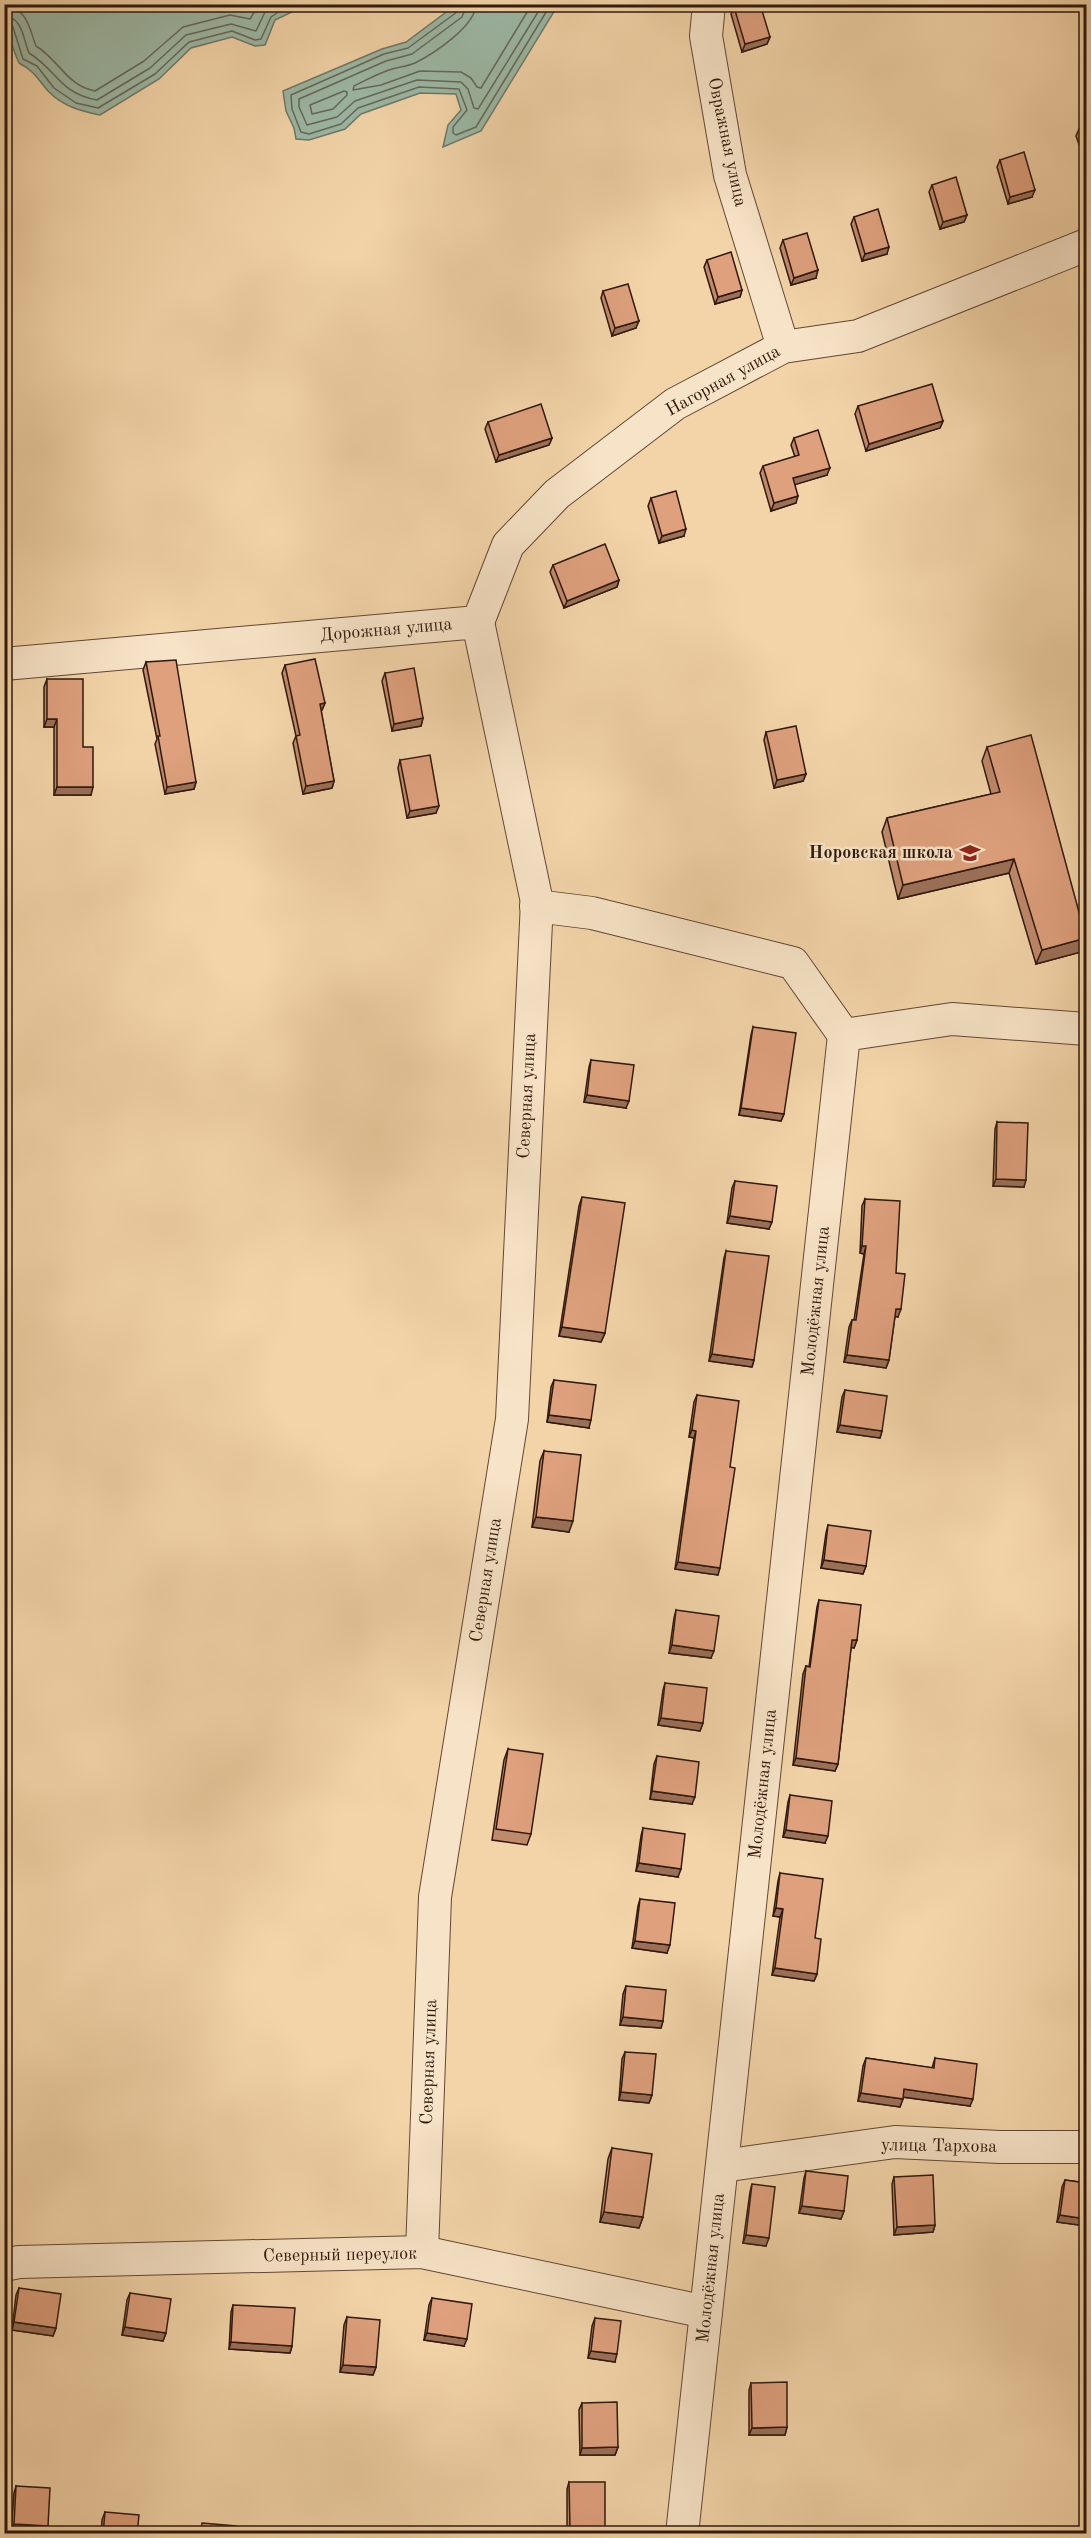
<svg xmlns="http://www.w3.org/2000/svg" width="1091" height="2538" font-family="'Old Standard TT',serif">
  <rect width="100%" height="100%" fill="#f3d4a9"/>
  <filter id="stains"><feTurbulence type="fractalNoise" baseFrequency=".00333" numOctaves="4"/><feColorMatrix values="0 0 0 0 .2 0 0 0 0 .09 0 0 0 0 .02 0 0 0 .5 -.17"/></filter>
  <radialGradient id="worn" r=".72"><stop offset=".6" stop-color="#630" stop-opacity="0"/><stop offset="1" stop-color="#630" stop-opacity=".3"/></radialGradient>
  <g fill="#9cb8a5" stroke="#717868" stroke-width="1.5">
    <polygon points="457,4 558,5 481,131 443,147 448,125 461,110 456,94 420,93 361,114 345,129 309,140 296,139 294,128 286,111 283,91 382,49 406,42"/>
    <path d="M4,5L5,4L297,5L292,12L275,20L265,45L255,46L232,37L191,48L159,79L100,115C80,111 63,106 49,92C37,79 36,72 19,63C11,44 4,26 4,5Z"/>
  </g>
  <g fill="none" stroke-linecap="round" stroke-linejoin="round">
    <g stroke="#666859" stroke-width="1.5">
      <polyline points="460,4 457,12 408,48 384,54 291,95 292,109 301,132 309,134 341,124 358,108 419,87 459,89 467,110 453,127 453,133 456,135 476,127 551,4"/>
      <polyline points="467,4 462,17 412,54 386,61 299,99 299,107 307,125 337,117 355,101 417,80 461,82 468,89 474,108 478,109 543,4"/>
      <path d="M476,4C476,26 433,54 415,63C408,66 400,67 392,69C379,73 366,80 354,86L353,90L381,85L420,71L461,72L471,78L477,87L481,88L532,4"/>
      <path d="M4,7C28,8 29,28 36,46C59,60 67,86 95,91L144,61L183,27L230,15L250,19L259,4"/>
      <path d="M4,16C23,17 23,39 29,53C57,70 59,93 97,100L150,68L186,35L231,24L256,31L265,12L277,4"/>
      <polyline points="4,23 13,27 23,59 37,66 54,88 76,103 98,108 155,74 189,42 232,31 255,40 261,39 271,17 290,4"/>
      <polygon points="344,91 347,92 347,95 333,109 312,114 310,105"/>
    </g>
    <g stroke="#624734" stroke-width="34">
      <g id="minor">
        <polyline points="709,4 706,36 730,175 783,347"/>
        <polyline points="478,622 508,545 557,494 675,404 783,347 858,336 1086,245"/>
        <polyline points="4,664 478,622 537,902 512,1419 435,1897 422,2252"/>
        <polyline points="536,906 592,913 793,963 844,1035"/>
        <polyline points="844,1035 952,1019 1086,1029"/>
        <polyline points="722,2166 895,2142 1000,2147 1086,2147"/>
        <polyline points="4,2265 19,2262 422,2252 706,2312"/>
        <polyline points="682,2534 844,1035"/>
      </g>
    </g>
    <use href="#minor" stroke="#f7e3c7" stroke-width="32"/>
  </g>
  <g fill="#bf8a6c" stroke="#31180d" stroke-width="1.5">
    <polygon points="734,7 770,37 767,44 742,52 731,14"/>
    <polygon points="1086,126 1086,164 1076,136 1079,129"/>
    <polygon points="1000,160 1032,197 1008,204 997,167"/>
    <polygon points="932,185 967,215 964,222 940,229 929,192"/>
    <polygon points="854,217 887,254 862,261 851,224"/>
    <polygon points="783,240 816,278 791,285 780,248"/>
    <polygon points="707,260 742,290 740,297 715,304 704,267"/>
    <polygon points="603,291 636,328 612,336 601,298"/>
    <polygon points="858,406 943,421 940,428 866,451 855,414"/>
    <polygon points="488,422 552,438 549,445 496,462 485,429"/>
    <polygon points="794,438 827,475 795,484 796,503 771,511 760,473 763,466 795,457 791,445"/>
    <polygon points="651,498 684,536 659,543 648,506"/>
    <polygon points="553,565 619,580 617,587 564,608 550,572"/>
    <polygon points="146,662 196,782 194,789 165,794 155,744 157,739 143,670"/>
    <polygon points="285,665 325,703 322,710 321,711 334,781 332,788 303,794 293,743 296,736 282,673"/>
    <polygon points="385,673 423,718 421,726 392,731 382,681"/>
    <polygon points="47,679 83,747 91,795 54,795 54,727 44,727 44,687"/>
    <polygon points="766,732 806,774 803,781 774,788 764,740"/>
    <polygon points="987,747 1086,938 1081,952 1036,964 1009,873 898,899 882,832 887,818 991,794 982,761"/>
    <polygon points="400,760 436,813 407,818 398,768"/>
    <polygon points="753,1027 784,1114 781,1121 739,1115 751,1035"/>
    <polygon points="591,1060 626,1108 584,1102 589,1067"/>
    <polygon points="997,1122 1024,1187 993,1186 995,1129"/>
    <polygon points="735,1181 769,1229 727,1223 732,1188"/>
    <polygon points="582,1197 605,1333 601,1342 559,1336 579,1206"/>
    <polygon points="865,1199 896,1273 898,1317 895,1316 889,1360 886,1368 844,1362 849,1327 852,1320 854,1320 864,1254 860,1253 862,1206"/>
    <polygon points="726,1251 754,1360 752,1367 709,1361 724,1258"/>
    <polygon points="554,1380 589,1428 547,1422 551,1387"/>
    <polygon points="845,1390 882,1431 880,1438 837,1432 842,1397"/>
    <polygon points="697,1395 730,1467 718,1575 675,1569 694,1438 689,1437 694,1402"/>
    <polygon points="544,1451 569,1532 532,1527 540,1461"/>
    <polygon points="828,1525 866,1566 863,1574 821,1568 826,1533"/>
    <polygon points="819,1600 857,1640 854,1648 851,1647 838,1764 835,1771 793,1765 803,1674 806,1666 809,1667 817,1607"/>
    <polygon points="676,1610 711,1658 669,1653 674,1618"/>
    <polygon points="665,1683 703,1723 700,1731 658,1725 663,1690"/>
    <polygon points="508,1749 531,1834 527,1845 492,1840 504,1760"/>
    <polygon points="657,1756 692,1804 650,1799 654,1764"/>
    <polygon points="790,1795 825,1843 783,1837 788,1802"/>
    <polygon points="643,1828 678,1877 636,1871 641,1836"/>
    <polygon points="780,1873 815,1938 817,1974 814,1981 772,1975 780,1917 773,1916 778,1881"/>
    <polygon points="640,1899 667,1953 632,1948 638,1906"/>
    <polygon points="626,1986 663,2021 661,2028 620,2025 623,1994"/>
    <polygon points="625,2052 652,2095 649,2103 619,2100 622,2059"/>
    <polygon points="866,2058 932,2068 935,2058 970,2106 903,2097 900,2107 858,2101 863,2066"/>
    <polygon points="612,2148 643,2217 639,2228 600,2222 608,2159"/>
    <polygon points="806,2171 844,2211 841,2219 799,2213 804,2178"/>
    <polygon points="894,2177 935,2225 933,2232 894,2235 892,2184"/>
    <polygon points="1065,2180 1086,2183 1086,2226 1057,2222 1062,2187"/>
    <polygon points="752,2184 766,2246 743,2243 750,2192"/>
    <polygon points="19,2288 56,2328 53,2336 12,2330 16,2295"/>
    <polygon points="130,2293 166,2333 163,2341 122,2335 127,2300"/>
    <polygon points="432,2298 464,2346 424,2340 429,2305"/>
    <polygon points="233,2305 292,2346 290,2353 229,2349 231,2312"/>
    <polygon points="347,2317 376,2367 373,2375 340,2372 344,2325"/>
    <polygon points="595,2318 615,2362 588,2358 592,2326"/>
    <polygon points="751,2383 787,2427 785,2435 749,2435 749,2390"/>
    <polygon points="582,2403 618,2447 615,2455 580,2455 579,2410"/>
    <polygon points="569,2482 605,2527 603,2534 567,2534 567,2489"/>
    <polygon points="16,2486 48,2526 45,2534 11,2531 14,2493"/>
    <polygon points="105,2512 137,2534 101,2534 102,2520"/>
  </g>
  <g fill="#9b7058" stroke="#31180d" stroke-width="1.5">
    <polygon points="770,37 767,44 742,52 745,44"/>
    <polygon points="1035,190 1032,197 1008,204 1010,197"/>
    <polygon points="967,215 964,222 940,229 943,222"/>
    <polygon points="889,247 887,254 862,261 865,254"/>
    <polygon points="818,270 816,278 791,285 794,278"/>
    <polygon points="742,290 740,297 715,304 718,297"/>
    <polygon points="639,321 636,328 612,336 615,328"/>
    <polygon points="943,421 940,428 866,451 869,444"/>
    <polygon points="552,438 549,445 496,462 499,455"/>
    <polygon points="830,468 827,475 791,486 793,478"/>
    <polygon points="798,496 796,503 771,511 774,503"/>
    <polygon points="686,529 684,536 659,543 662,536"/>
    <polygon points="619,580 617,587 564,608 567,601"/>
    <polygon points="325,703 322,710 317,712 320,704"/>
    <polygon points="423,718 421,726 392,731 394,724"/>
    <polygon points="47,719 57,719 54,727 44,727"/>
    <polygon points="806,774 803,781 774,788 777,780"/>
    <polygon points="334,781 332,788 303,794 306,786"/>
    <polygon points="196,782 194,789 165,794 167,787"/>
    <polygon points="57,787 93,787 91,795 54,795"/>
    <polygon points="439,806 436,813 407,818 410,811"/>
    <polygon points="1014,859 1009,873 898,899 903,885"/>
    <polygon points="1086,938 1081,952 1036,964 1042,950"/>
    <polygon points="587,1095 629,1101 626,1108 584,1102"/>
    <polygon points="741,1108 784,1114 781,1121 739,1115"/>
    <polygon points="996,1179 1026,1180 1024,1187 993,1186"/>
    <polygon points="730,1216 772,1222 769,1229 727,1223"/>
    <polygon points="862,1246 866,1246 864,1254 860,1253"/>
    <polygon points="896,1309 901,1309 898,1317 893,1316"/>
    <polygon points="562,1327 605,1333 601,1342 559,1336"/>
    <polygon points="712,1354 754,1360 752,1367 709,1361"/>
    <polygon points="847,1355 889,1360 886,1368 844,1362"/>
    <polygon points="549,1415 591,1420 589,1428 547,1422"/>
    <polygon points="840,1425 882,1431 880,1438 837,1432"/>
    <polygon points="692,1430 696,1431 694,1438 689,1437"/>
    <polygon points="536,1517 573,1521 569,1532 532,1527"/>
    <polygon points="824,1560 866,1566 863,1574 821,1568"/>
    <polygon points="678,1562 720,1568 718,1575 675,1569"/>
    <polygon points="852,1640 857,1640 854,1648 849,1647"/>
    <polygon points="672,1645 714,1651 711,1658 669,1653"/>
    <polygon points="661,1718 703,1723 700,1731 658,1725"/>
    <polygon points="796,1758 838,1764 835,1771 793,1765"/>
    <polygon points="652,1791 695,1797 692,1804 650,1799"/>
    <polygon points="786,1830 828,1836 825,1843 783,1837"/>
    <polygon points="639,1863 681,1869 678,1877 636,1871"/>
    <polygon points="776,1908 783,1909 780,1917 773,1916"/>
    <polygon points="635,1941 670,1945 667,1953 632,1948"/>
    <polygon points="775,1968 817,1974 814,1981 772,1975"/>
    <polygon points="623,2017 663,2021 661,2028 620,2025"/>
    <polygon points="904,2089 973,2099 970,2106 902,2097"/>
    <polygon points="621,2092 652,2095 649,2103 619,2100"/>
    <polygon points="861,2093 903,2099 900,2107 858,2101"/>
    <polygon points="802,2206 844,2211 841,2219 799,2213"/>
    <polygon points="604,2212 643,2217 639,2228 600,2222"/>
    <polygon points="1060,2215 1086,2219 1086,2226 1057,2222"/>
    <polygon points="935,2225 933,2232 894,2235 897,2227"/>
    <polygon points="746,2235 769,2238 766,2246 743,2243"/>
    <polygon points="14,2322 56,2328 53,2336 12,2330"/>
    <polygon points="125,2327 166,2333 163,2341 122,2335"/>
    <polygon points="427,2333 467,2339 464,2346 424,2340"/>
    <polygon points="231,2342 292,2346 290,2353 229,2349"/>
    <polygon points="591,2351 617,2354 615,2362 588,2358"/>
    <polygon points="343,2365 376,2367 373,2375 340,2372"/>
    <polygon points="787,2427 785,2435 749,2435 752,2428"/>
    <polygon points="618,2447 615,2455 580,2455 582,2448"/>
    <polygon points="14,2524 48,2526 45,2534 11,2531"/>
    <polygon points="570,2527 605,2527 603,2534 568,2534"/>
  </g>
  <g fill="#dea07d" stroke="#31180d" stroke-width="1.5">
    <polygon points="743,4 760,4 770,37 745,44 734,7"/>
    <polygon points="1086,126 1086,149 1079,129"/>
    <polygon points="1024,152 1035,190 1010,197 1000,160"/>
    <polygon points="956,177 967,215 943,222 932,185"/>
    <polygon points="878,209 889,247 865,254 854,217"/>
    <polygon points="807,233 818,270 794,278 783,240"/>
    <polygon points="731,252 742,290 718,297 707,260"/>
    <polygon points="628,284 639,321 615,328 603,291"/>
    <polygon points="932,384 943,421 869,444 858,406"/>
    <polygon points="541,404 552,438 499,455 488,422"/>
    <polygon points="818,430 830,468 793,478 798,496 774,503 763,466 799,455 794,438"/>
    <polygon points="676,491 686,529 662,536 651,498"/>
    <polygon points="605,544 619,580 567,601 553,565"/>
    <polygon points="315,659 325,703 320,704 334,781 306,786 296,736 300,735 285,665"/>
    <polygon points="176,660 196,782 167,787 158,736 160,736 146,662"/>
    <polygon points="414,668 423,718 394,724 385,673"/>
    <polygon points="47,679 83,679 83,747 93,747 93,787 57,787 57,719 47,719"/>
    <polygon points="796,726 806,774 777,780 766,732"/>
    <polygon points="1031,735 1086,938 1042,950 1014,859 903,885 887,818 1000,792 987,747"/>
    <polygon points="430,755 439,806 410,811 400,760"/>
    <polygon points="753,1027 796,1033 784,1114 741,1108"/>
    <polygon points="591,1060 634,1065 629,1101 587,1095"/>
    <polygon points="997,1122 1028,1123 1026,1180 996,1179"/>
    <polygon points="735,1181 777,1186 772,1222 730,1216"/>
    <polygon points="582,1197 625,1203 605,1333 562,1327"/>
    <polygon points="865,1199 900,1201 896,1273 905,1274 901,1309 896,1309 889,1360 847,1355 852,1320 856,1320 866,1246 862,1246"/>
    <polygon points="726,1251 769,1256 754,1360 712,1354"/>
    <polygon points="554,1380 596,1385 591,1420 549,1415"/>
    <polygon points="845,1390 887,1396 882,1431 840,1425"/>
    <polygon points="697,1395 739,1401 730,1467 735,1468 720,1568 678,1562 696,1431 692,1430"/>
    <polygon points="544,1451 581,1455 573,1521 536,1517"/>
    <polygon points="828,1525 871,1531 866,1566 824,1560"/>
    <polygon points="819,1600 861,1605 857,1640 852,1640 838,1764 796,1758 806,1666 810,1667"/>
    <polygon points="676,1610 719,1616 714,1651 672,1645"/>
    <polygon points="665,1683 707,1688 703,1723 661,1718"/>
    <polygon points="508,1749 543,1754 531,1834 496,1829"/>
    <polygon points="657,1756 699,1762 695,1797 652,1791"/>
    <polygon points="790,1795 832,1801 828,1836 786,1830"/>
    <polygon points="643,1828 685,1834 681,1869 639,1863"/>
    <polygon points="780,1873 823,1879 815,1938 821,1939 817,1974 775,1968 783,1909 776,1908"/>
    <polygon points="640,1899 675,1903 670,1945 635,1941"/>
    <polygon points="626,1986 666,1990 663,2021 623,2017"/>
    <polygon points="625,2052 656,2054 652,2095 621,2092"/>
    <polygon points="866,2058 934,2068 935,2058 977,2064 973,2099 904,2089 903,2099 861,2093"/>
    <polygon points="612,2148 652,2154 643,2217 604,2212"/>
    <polygon points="806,2171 848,2176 844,2211 802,2206"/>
    <polygon points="933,2175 935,2225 897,2227 894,2177"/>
    <polygon points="1065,2180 1086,2183 1086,2219 1060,2215"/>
    <polygon points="752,2184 775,2187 769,2238 746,2235"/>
    <polygon points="19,2288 61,2294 56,2328 14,2322"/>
    <polygon points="130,2293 171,2299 166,2333 125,2327"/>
    <polygon points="432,2298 472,2304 467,2339 427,2333"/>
    <polygon points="233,2305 295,2308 292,2346 231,2342"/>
    <polygon points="347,2317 380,2320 376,2367 343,2365"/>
    <polygon points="595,2318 621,2321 617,2354 591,2351"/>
    <polygon points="787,2382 787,2427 752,2428 751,2383"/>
    <polygon points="617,2402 618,2447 582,2448 582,2403"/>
    <polygon points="569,2482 605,2482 605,2527 570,2527"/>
    <polygon points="16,2486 50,2488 48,2526 14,2524"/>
    <polygon points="105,2512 139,2515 137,2534 103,2534"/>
    <polygon points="202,2523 236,2526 235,2534 201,2534"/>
  </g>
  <defs>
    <g id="school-bare" transform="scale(1.62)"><path d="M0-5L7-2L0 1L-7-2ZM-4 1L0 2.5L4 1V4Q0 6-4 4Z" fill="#8f2418" stroke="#f7e3c7" stroke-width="2.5" paint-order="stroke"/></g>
  </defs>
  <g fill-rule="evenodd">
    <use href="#school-bare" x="970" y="853"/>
  </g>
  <g text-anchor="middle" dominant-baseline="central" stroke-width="5" stroke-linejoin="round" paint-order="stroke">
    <g font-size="18" fill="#31180d" stroke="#f7e3c7">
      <text transform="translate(727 142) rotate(78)">Овражная улица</text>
      <text transform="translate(723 381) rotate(-29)">Нагорная улица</text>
      <text transform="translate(386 630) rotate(-5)">Дорожная улица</text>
      <text transform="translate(527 1096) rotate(-87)">Северная улица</text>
      <text transform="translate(816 1301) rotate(-84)">Молодёжная улица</text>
      <text transform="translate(486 1580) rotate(-81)">Северная улица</text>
      <text transform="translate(763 1784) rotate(-84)">Молодёжная улица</text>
      <text transform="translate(429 2062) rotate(-88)">Северная улица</text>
      <text transform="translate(939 2146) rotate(1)">улица Тархова</text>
      <text transform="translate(340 2255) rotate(-1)">Северный переулок</text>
      <text transform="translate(711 2268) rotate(-84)">Молодёжная улица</text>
    </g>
    <g font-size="18" font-weight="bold" fill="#31180d" stroke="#f7e3c7" text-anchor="end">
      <text x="953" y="853">Норовская школа</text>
    </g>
  </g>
  <rect width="1091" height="2538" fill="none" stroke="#f3d4a9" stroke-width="24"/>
  <rect x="6" y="6" width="1079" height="2526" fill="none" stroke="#31180d" stroke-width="3"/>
  <rect x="12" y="12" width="1067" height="2514" fill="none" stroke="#31180d" stroke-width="1.5"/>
  <rect width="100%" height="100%" filter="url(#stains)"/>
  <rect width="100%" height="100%" fill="url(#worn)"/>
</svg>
